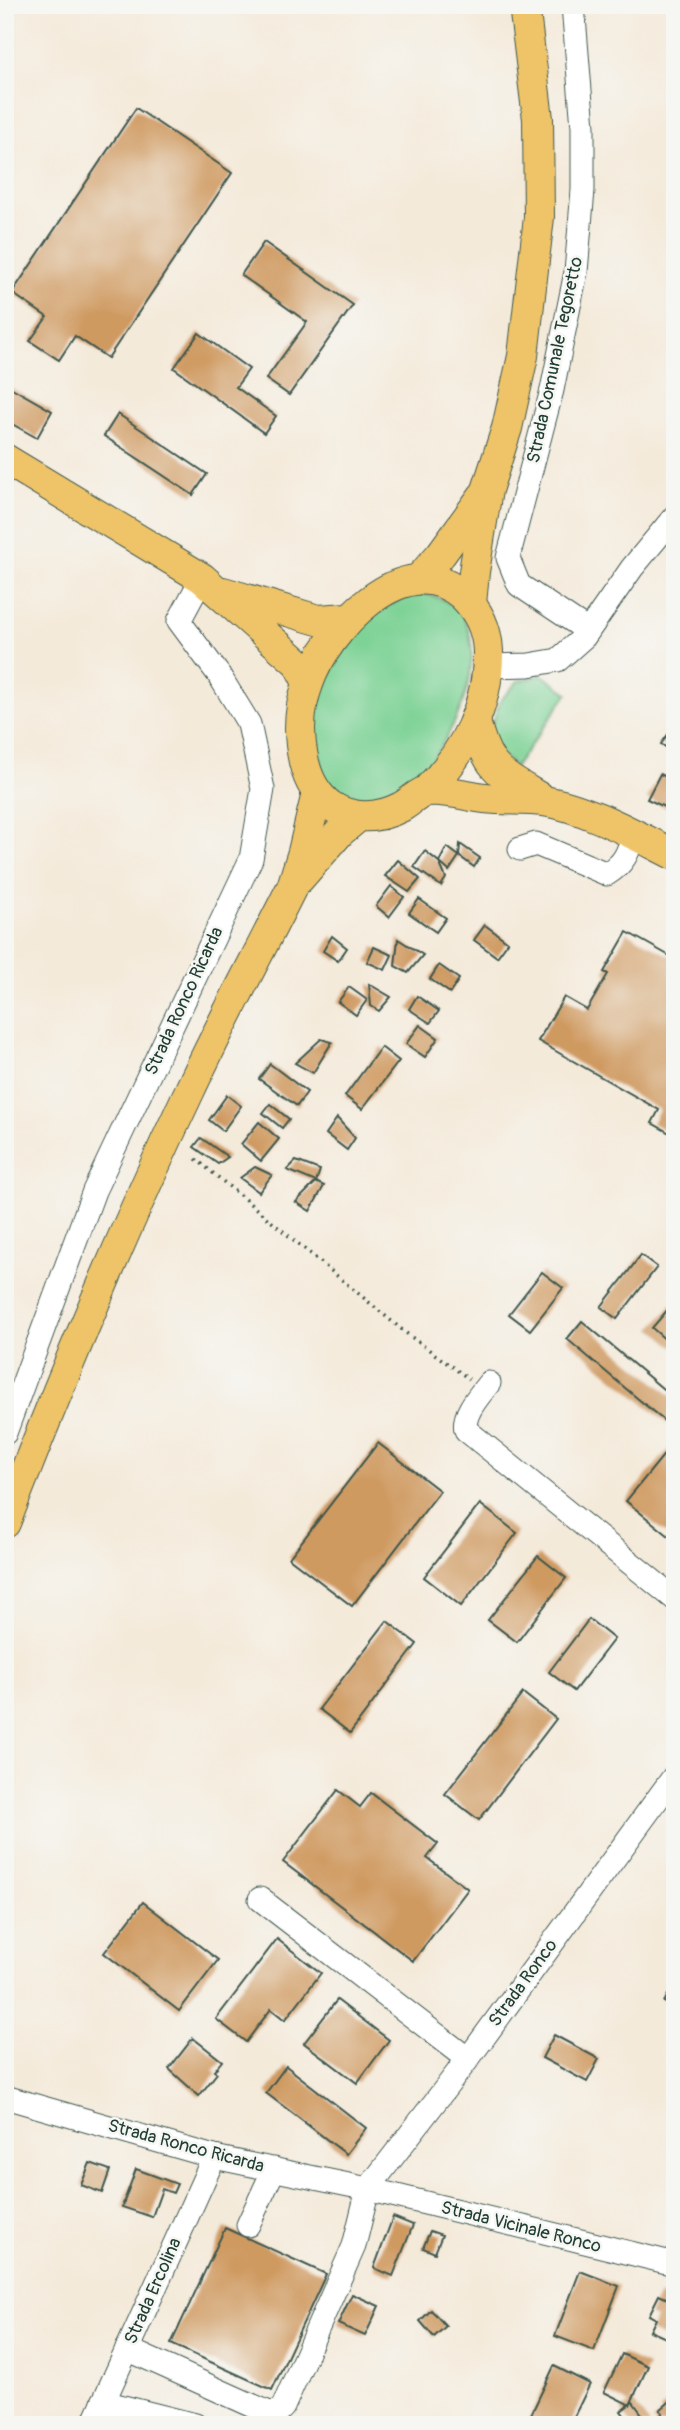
<svg xmlns="http://www.w3.org/2000/svg" width="680" height="2430" font-family="Pangolin,sans-serif">
  <rect width="100%" height="100%" fill="#f6f6f2"/>
  <filter id="ink" filterUnits="userSpaceOnUse"><feTurbulence type="fractalNoise" baseFrequency=".0143" numOctaves="2"/><feDisplacementMap in="SourceGraphic" scale="14" xChannelSelector="R" yChannelSelector="G"/><feConvolveMatrix kernelMatrix="1 2 1 2 8 2 1 2 1" color-interpolation-filters="sRGB"/></filter>
  <filter id="wash" filterUnits="userSpaceOnUse"><feTurbulence type="fractalNoise" baseFrequency=".00686" numOctaves="4" result="noise"/><feDisplacementMap in="SourceGraphic" scale="28" xChannelSelector="R" yChannelSelector="G"/><feGaussianBlur stdDeviation="1.57" result="paint"/><feColorMatrix in="noise" values="0 0 0 0 0 0 0 0 0 0 0 0 0 0 0 0 0 1.4 0 .05"/><feComposite in="paint" operator="in"/></filter>
  <g filter="url(#wash)">
    <rect width="100%" height="100%" fill="#f4eada"/>
    <g fill="#7dd295" stroke="#4e8864" stroke-width="2">
      <path d="M417,593C432,595 444,598 455,608C508,657 424,820 353,800C290,783 317,681 345,644C366,616 386,605 417,593Z"/>
      <polygon points="542,675 568,693 515,767 495,749 490,731 500,701 518,681"/>
    </g>
    <g id="blocks">
      <g fill="#cf9a61">
        <polygon points="136,108 232,173 108,358 75,336 59,360 30,341 47,317 12,293"/>
        <polygon points="264,242 353,305 289,395 266,379 307,322 241,275"/>
        <polygon points="199,333 249,369 236,387 276,416 264,433 174,368"/>
        <polygon points="5,384 52,411 37,438 5,420"/>
        <polygon points="118,414 207,474 193,495 104,436"/>
        <polygon points="675,725 675,753 661,744"/>
        <polygon points="660,774 675,781 675,812 647,799"/>
        <polygon points="460,844 480,858 474,867 459,856"/>
        <polygon points="447,847 459,856 449,871 439,862"/>
        <polygon points="425,851 439,862 446,878 441,886 414,867"/>
        <polygon points="398,860 420,879 409,892 385,876"/>
        <polygon points="391,886 404,897 389,917 376,906"/>
        <polygon points="419,899 446,918 436,932 409,913"/>
        <polygon points="485,925 508,942 497,957 474,940"/>
        <polygon points="627,932 675,959 675,1136 652,1123 659,1110 538,1041 564,997 587,1010 608,974 604,972"/>
        <polygon points="332,936 347,948 338,961 323,951"/>
        <polygon points="398,939 423,955 408,973 395,966"/>
        <polygon points="374,947 392,955 385,970 367,962"/>
        <polygon points="439,965 459,979 450,993 430,979"/>
        <polygon points="369,984 391,997 379,1011 371,1006"/>
        <polygon points="349,987 367,1000 356,1015 338,1002"/>
        <polygon points="417,996 439,1011 430,1023 409,1009"/>
        <polygon points="420,1025 438,1038 425,1057 406,1044"/>
        <polygon points="321,1039 332,1042 313,1073 295,1063"/>
        <polygon points="381,1047 399,1061 362,1109 345,1096"/>
        <polygon points="270,1064 307,1092 297,1106 259,1079"/>
        <polygon points="227,1095 241,1106 223,1131 209,1120"/>
        <polygon points="270,1104 289,1119 282,1128 263,1113"/>
        <polygon points="337,1118 355,1138 347,1150 326,1134"/>
        <polygon points="259,1122 279,1139 261,1161 241,1144"/>
        <polygon points="201,1138 228,1157 218,1164 194,1147"/>
        <polygon points="296,1161 320,1170 316,1182 287,1170"/>
        <polygon points="255,1167 272,1175 259,1192 240,1178"/>
        <polygon points="316,1182 324,1186 310,1211 296,1202"/>
        <polygon points="641,1255 657,1267 617,1319 601,1307"/>
        <polygon points="542,1272 563,1288 530,1330 509,1314"/>
        <polygon points="675,1301 675,1348 652,1328"/>
        <polygon points="582,1321 675,1399 675,1430 567,1339"/>
        <polygon points="378,1443 440,1491 352,1606 289,1558"/>
        <polygon points="671,1446 675,1449 675,1541 626,1501"/>
        <polygon points="480,1504 517,1533 461,1606 424,1577"/>
        <polygon points="538,1556 566,1578 517,1642 488,1620"/>
        <polygon points="589,1619 614,1639 574,1691 549,1672"/>
        <polygon points="387,1621 417,1644 350,1733 319,1709"/>
        <polygon points="523,1693 556,1719 479,1820 445,1794"/>
        <polygon points="338,1790 360,1807 371,1793 438,1844 427,1858 468,1889 413,1961 283,1862"/>
        <polygon points="143,1902 218,1960 179,2011 104,1953"/>
        <polygon points="277,1939 321,1973 285,2020 271,2009 246,2042 216,2019"/>
        <polygon points="675,1982 675,2008 664,2002"/>
        <polygon points="337,2000 389,2040 357,2083 304,2043"/>
        <polygon points="554,2035 599,2059 587,2082 542,2058"/>
        <polygon points="193,2038 222,2061 214,2071 217,2073 199,2096 169,2069"/>
        <polygon points="286,2066 366,2128 346,2154 266,2093"/>
        <polygon points="90,2163 110,2170 102,2193 81,2185"/>
        <polygon points="136,2169 177,2184 173,2193 162,2189 152,2217 122,2207"/>
        <polygon points="393,2217 413,2225 393,2276 374,2268"/>
        <polygon points="225,2228 326,2274 272,2390 171,2344"/>
        <polygon points="430,2231 442,2235 435,2253 423,2248"/>
        <polygon points="580,2271 619,2286 594,2351 555,2336"/>
        <polygon points="352,2294 379,2306 365,2336 338,2324"/>
        <polygon points="659,2295 675,2302 675,2342 650,2331 656,2319 649,2315"/>
        <polygon points="431,2310 446,2326 434,2337 420,2321"/>
        <polygon points="622,2354 648,2366 630,2405 604,2392"/>
        <polygon points="554,2366 590,2384 570,2425 526,2425"/>
        <polygon points="675,2397 675,2425 656,2425 653,2421 663,2413 660,2410"/>
        <polygon points="633,2402 650,2425 632,2425 621,2411"/>
      </g>
    </g>
  </g>
  <g filter="url(#ink)">
    <use href="#blocks" fill-opacity="0" stroke="#3f574d" stroke-width="2"/>
    <g fill="none" stroke-linecap="round" stroke-linejoin="round">
      <g stroke="#3f574d" stroke-width="25">
        <g id="minor">
          <polyline points="573,5 583,127 583,190 576,272 552,390 508,558 519,585 588,631"/>
          <polyline points="488,666 529,665 558,660 584,637 632,568 675,516"/>
          <path d="M520,849L536,844L607,874C624,864 628,853 634,834"/>
          <path d="M489,1383C479,1396 462,1414 466,1430L675,1599"/>
          <polyline points="5,1433 94,1191 251,859 263,789 249,724 219,675 179,621 202,578"/>
          <polyline points="260,1899 468,2059"/>
          <polyline points="5,2097 214,2157 368,2189 675,2264"/>
          <polyline points="248,2225 274,2169"/>
          <polyline points="127,2349 269,2413 278,2412 283,2407 354,2246 368,2189 468,2059 675,1775"/>
          <polyline points="103,2402 195,2425"/>
          <polyline points="93,2425 214,2157"/>
        </g>
      </g>
      <g stroke="#3f574d" stroke-width="32">
        <g id="major">
          <polyline points="5,459 202,578 298,663 308,683"/>
          <polyline points="419,579 441,554 483,496"/>
          <polyline points="223,592 318,620 348,618"/>
          <polyline points="471,604 474,572 487,490 507,428 523,356 539,217 538,119 524,5"/>
          <path d="M475,721C488,771 499,773 542,799"/>
          <path d="M426,791C464,754 489,705 488,651C487,629 478,610 462,595C404,544 326,631 308,684C299,708 298,736 304,762C308,779 316,795 331,806C352,820 378,819 401,807C409,803 419,792 428,791C445,789 467,796 485,798C504,800 524,799 543,801C586,807 637,836 675,855"/>
          <polyline points="299,879 340,832 358,817"/>
          <path d="M5,1523C62,1377 122,1233 189,1092C221,1023 258,955 292,887L303,852L317,793"/>
        </g>
      </g>
      <polyline stroke="#3f574d" stroke-width="3.5" stroke-dasharray="2 5" stroke-linecap="butt" points="196,1159 406,1333 469,1379"/>
      <use href="#minor" stroke="#fff" stroke-width="23"/>
      <use href="#major" stroke="#efc469" stroke-width="30"/>
    </g>
  </g>
  <g text-anchor="middle" dominant-baseline="central" stroke-width="5" stroke-linejoin="round" paint-order="stroke">
    <g font-size="18" fill="#1f3d34" stroke="#f6f6f2">
      <text transform="translate(555 360) rotate(-78)">Strada Comunale Tegoretto</text>
      <text transform="translate(184 1001) rotate(-65)">Strada Ronco Ricarda</text>
      <text transform="translate(523 1983) rotate(-54)">Strada Ronco</text>
      <text transform="translate(186 2146) rotate(15)">Strada Ronco Ricarda</text>
      <text transform="translate(521 2227) rotate(14)">Strada Vicinale Ronco</text>
      <text transform="translate(153 2291) rotate(-66)">Strada Ercolina</text>
    </g>
  </g>
  <rect width="680" height="2430" fill="none" stroke="#f6f6f2" stroke-width="28"/>
</svg>
